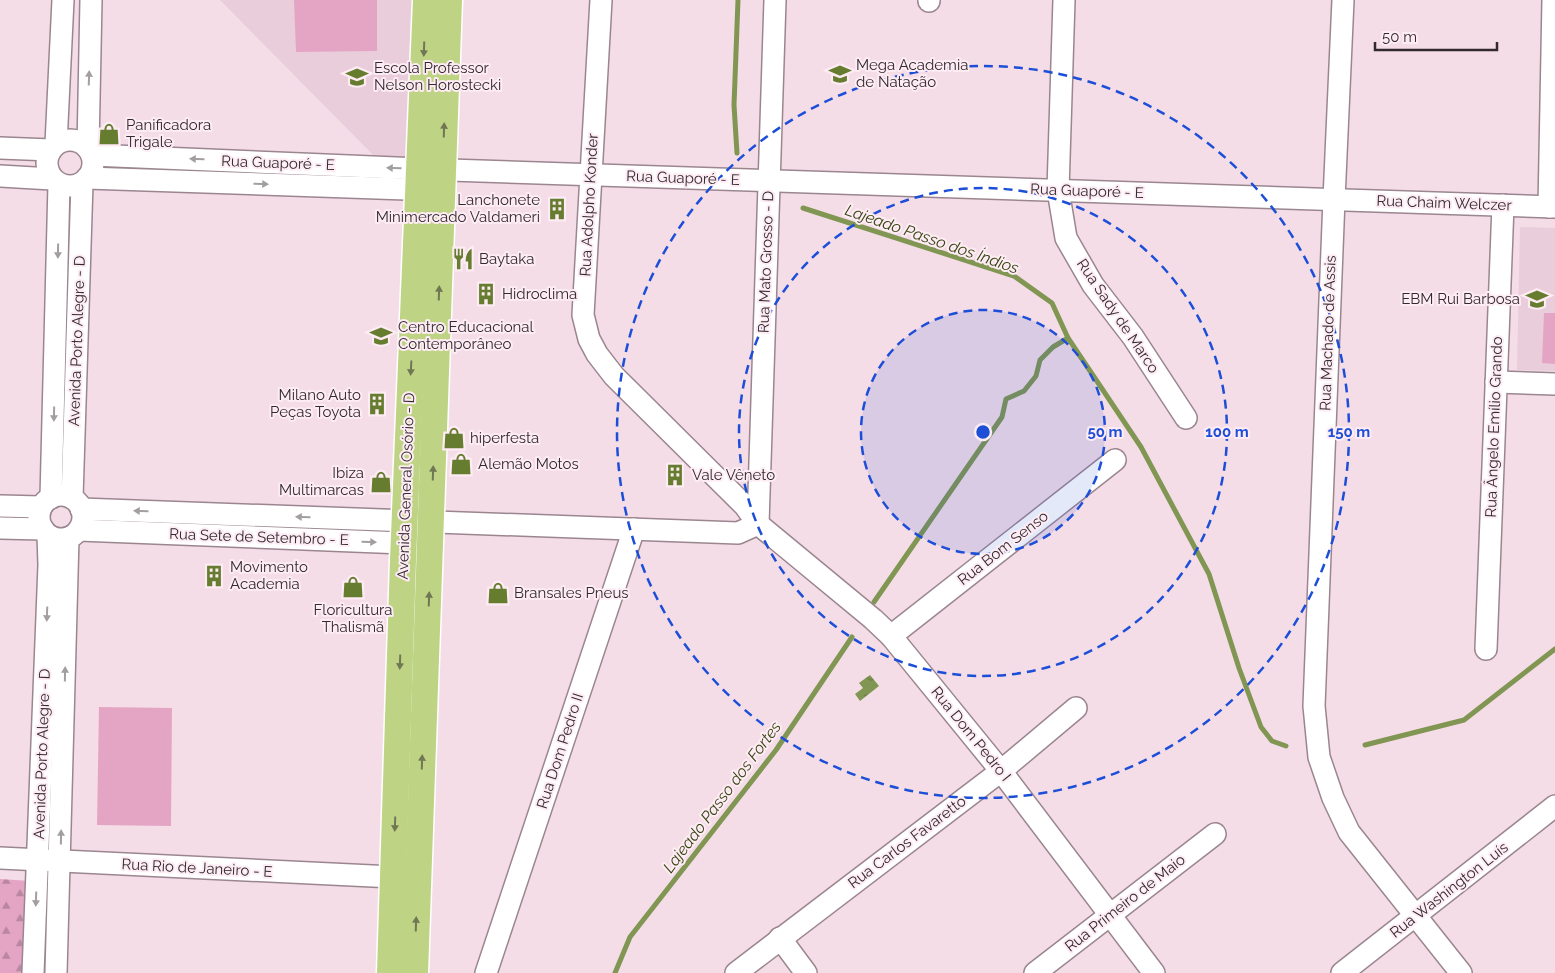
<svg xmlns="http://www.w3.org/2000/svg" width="1555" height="973" font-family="Raleway,sans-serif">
  <defs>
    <pattern id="forest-firs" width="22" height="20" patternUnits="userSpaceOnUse" patternTransform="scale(1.25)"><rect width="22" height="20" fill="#e4a5c4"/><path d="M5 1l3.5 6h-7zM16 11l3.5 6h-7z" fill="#b987a0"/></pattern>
    <pattern id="water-ripples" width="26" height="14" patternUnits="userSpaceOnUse" patternTransform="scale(1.25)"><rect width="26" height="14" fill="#809652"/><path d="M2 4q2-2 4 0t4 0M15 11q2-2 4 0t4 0" fill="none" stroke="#697b44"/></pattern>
  </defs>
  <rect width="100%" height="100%" fill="#f4dde7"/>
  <g fill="#eacddb">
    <polygon points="220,0 420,0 415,161 379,161"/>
    <polygon points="1520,227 1555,228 1555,371 1517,370"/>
  </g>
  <g fill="#e4a5c4">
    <polygon points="294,0 377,0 377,51 296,52"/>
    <polygon points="1544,313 1555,313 1555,364 1542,363"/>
    <polygon points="99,707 172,708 171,826 97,825"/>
  </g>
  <polygon fill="url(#forest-firs)" points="0,879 30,881 27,973 0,973"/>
  <polygon fill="url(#water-ripples)" points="870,675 879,686 860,701 855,694 863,688 859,683"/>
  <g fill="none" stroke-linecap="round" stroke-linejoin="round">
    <g stroke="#809652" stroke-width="5">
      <polyline points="737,153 734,105 738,0"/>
      <polyline points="803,208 1014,276 1052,303 1068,338 1141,447 1209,574 1239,668 1261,727 1272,741 1286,746"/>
      <polyline points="874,602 1002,417 1006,399 1024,391 1036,376 1040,360 1053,347 1068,338"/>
      <polyline points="1365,745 1464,720 1555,649"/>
      <polyline points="615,973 630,937 776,750 852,637"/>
    </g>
    <g stroke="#9b8690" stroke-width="24">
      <g id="minor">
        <polyline points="601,0 583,315 589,339 597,354 614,376 745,506 758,524 873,619 891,636 1001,771 1154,973"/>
        <polyline points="1064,0 1058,190 1066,238 1093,285 1133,337 1186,418"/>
        <polyline points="1343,0 1334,199 1314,706 1319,757 1333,798 1349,832 1461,973"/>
        <polyline points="929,1 929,0"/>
        <circle cx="70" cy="163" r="23"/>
        <polyline points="56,144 63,0"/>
        <polyline points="0,148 51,150"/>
        <polyline points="88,148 91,0"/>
        <polyline points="92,155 420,169 1555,207"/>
        <polyline points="0,176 52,179"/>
        <polyline points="87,178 435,190"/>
        <polyline points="1549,207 1553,0"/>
        <polyline points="1496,382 1555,384"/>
        <circle cx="61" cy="517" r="22"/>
        <polyline points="51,498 59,184"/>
        <polyline points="72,498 82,183"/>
        <polyline points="0,506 41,507"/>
        <polyline points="81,509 738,533 758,524"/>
        <polyline points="758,524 775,0"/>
        <polyline points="0,528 43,529"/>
        <polyline points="79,530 403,543 415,534"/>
        <polyline points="891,636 1115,460"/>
        <polyline points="1486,649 1503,205"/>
        <polyline points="0,858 393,877"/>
        <polyline points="780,938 806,973"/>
        <polyline points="33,973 49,565 48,535"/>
        <polyline points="56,973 68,538"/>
        <polyline points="486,973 634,529"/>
        <polyline points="736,973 1001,771 1076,708"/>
        <polyline points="1035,973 1215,834"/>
        <polyline points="1342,973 1555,806"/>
      </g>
    </g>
    <g stroke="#fff" stroke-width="29">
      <g id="major">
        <polyline points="390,973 403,560 426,0"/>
        <polyline points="415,973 449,0"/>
      </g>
    </g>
    <use href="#minor" stroke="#fff" stroke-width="21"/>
    <use href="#major" stroke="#bed484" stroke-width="26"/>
  </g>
  <defs><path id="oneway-solid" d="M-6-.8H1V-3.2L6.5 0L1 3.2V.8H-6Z" transform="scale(1.25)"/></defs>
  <g fill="#717655">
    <use href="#oneway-solid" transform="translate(424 49) rotate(92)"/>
    <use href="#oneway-solid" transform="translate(444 130) rotate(-88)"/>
    <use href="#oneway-solid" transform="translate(439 293) rotate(-88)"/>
    <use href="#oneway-solid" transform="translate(411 368) rotate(93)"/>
    <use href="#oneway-solid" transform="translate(433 473) rotate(-88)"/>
    <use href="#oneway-solid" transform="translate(429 599) rotate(-88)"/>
    <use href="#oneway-solid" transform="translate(400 662) rotate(92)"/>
    <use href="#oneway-solid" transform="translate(422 762) rotate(-88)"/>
    <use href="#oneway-solid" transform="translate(395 824) rotate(92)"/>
    <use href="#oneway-solid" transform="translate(416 924) rotate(-88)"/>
  </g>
  <g fill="#a39fa1">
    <use href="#oneway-solid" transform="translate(89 78) rotate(-88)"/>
    <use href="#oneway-solid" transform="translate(197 159) rotate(-178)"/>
    <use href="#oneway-solid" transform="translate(394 168) rotate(-178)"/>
    <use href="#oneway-solid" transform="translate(261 184) rotate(2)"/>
    <use href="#oneway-solid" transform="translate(58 251) rotate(91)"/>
    <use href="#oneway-solid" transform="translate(54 414) rotate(91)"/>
    <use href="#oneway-solid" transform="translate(141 511) rotate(-178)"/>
    <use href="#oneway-solid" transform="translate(303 517) rotate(-178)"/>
    <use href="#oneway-solid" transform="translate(369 542) rotate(2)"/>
    <use href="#oneway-solid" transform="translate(47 614) rotate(92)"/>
    <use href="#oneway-solid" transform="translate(65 674) rotate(-89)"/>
    <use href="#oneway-solid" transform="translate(61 837) rotate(-89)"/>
    <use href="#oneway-solid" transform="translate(36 899) rotate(92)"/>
  </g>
  <circle cx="983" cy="432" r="122" fill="#1d4ed8" fill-opacity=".12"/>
  <g fill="none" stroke="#1d4ed8" stroke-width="2.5" stroke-dasharray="9 6">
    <circle cx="983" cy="432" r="122"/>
    <circle cx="983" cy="432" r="244"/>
    <circle cx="983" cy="432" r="366"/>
  </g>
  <defs>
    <g id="school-bare" transform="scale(1.725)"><path d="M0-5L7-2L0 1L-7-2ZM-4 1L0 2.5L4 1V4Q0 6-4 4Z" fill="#667d2f" stroke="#feecf4" stroke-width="2.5" paint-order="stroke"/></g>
    <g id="shop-bare" transform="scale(1.725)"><path d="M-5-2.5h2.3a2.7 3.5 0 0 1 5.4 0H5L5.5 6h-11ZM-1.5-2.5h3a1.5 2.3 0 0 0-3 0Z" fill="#667d2f" stroke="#feecf4" stroke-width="2.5" paint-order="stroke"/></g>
    <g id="building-bare" transform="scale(1.725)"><path d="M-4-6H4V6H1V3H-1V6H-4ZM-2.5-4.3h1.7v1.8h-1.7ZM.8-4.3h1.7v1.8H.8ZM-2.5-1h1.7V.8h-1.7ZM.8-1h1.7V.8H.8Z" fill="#667d2f" stroke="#feecf4" stroke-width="2.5" paint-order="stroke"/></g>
    <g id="restaurant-bare" transform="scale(1.725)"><path d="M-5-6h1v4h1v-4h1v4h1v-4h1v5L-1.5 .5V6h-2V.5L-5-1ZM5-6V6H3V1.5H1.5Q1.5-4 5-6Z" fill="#667d2f" stroke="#feecf4" stroke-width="2.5" paint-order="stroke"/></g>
  </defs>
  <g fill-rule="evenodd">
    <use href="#school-bare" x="840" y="74"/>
    <use href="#school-bare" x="357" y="77"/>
    <use href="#shop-bare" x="109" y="134"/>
    <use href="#building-bare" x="557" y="209"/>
    <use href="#restaurant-bare" x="463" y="259"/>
    <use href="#building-bare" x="486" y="294"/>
    <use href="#school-bare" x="1537" y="299"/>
    <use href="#school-bare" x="381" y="336"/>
    <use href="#building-bare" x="377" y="404"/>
    <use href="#shop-bare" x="454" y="438"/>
    <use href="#shop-bare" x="461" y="464"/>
    <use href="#building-bare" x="675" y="475"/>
    <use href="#shop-bare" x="381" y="482"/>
    <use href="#building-bare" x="214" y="576"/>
    <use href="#shop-bare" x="353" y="587"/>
    <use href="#shop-bare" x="498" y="593"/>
  </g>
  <g text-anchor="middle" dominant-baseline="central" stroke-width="4" stroke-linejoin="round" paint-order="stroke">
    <g font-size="15" fill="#322a2e" stroke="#feecf4" text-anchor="start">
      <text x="856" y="65">Mega Academia<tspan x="856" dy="17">de Natação</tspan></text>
      <text x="374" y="68">Escola Professor<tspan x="374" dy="17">Nelson Horostecki</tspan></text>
      <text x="126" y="125">Panificadora<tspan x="126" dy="17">Trigale</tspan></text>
      <text x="540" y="200" text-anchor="end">Lanchonete<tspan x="540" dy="17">Minimercado Valdameri</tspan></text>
      <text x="479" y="259">Baytaka</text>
      <text x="502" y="294">Hidroclima</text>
      <text x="1520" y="299" text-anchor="end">EBM Rui Barbosa</text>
      <text x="398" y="327">Centro Educacional<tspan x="398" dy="17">Contemporâneo</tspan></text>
      <text x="361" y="395" text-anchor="end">Milano Auto<tspan x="361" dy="17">Peças Toyota</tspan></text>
      <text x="470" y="438">hiperfesta</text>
      <text x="478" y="464">Alemão Motos</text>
      <text x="364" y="473" text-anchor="end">Ibiza<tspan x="364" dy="17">Multimarcas</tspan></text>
      <text x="692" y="475">Vale Vêneto</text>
      <text x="230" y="567">Movimento<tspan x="230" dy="17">Academia</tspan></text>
      <text x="514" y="593">Bransales Pneus</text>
      <text x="353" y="610" text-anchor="middle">Floricultura<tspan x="353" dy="17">Thalismã</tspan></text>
    </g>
    <g font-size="15" fill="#322a2e" stroke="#feecf4">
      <text transform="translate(278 163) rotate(2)">Rua Guaporé - E</text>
      <text transform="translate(683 178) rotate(2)">Rua Guaporé - E</text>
      <text transform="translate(1087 191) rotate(2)">Rua Guaporé - E</text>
      <text transform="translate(1444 203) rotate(2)">Rua Chaim Welczer</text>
      <text transform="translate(589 205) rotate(-87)">Rua Adolpho Konder</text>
      <text transform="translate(766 262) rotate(-88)">Rua Mato Grosso - D</text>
      <text transform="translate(1118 316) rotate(56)">Rua Sady de Marco</text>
      <text transform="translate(1328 333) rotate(-88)">Rua Machado de Assis</text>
      <text transform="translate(77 341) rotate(-88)">Avenida Porto Alegre - D</text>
      <text transform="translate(1494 427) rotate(-88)">Rua Ângelo Emílio Grando</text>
      <text transform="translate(406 486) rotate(-88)">Avenida General Osório - D</text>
      <text transform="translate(259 537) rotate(2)">Rua Sete de Setembro - E</text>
      <text transform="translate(1003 548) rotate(-38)">Rua Bom Senso</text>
      <text transform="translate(971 734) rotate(51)">Rua Dom Pedro I</text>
      <text transform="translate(560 751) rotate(-72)">Rua Dom Pedro II</text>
      <text transform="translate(42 754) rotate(-88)">Avenida Porto Alegre - D</text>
      <text transform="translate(907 842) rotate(-37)">Rua Carlos Favaretto</text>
      <text transform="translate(197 868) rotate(3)">Rua Rio de Janeiro - E</text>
      <text transform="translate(1449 890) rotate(-38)">Rua Washington Luís</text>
      <text transform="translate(1125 903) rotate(-38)">Rua Primeiro de Maio</text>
    </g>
    <g font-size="16" font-style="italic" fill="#354410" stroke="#feecf4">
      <text transform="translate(932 239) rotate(19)">Lajeado Passo dos Índios</text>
      <text transform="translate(722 797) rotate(-53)">Lajeado Passo dos Fortes</text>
    </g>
  </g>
  <circle cx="983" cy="432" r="8" fill="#1d4ed8" stroke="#feecf4" stroke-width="2.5"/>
  <g font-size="15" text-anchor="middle" font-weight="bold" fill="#1d4ed8" stroke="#feecf4" stroke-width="4" stroke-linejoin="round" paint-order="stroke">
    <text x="1105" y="437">50 m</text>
    <text x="1227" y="437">100 m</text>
    <text x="1349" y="437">150 m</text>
  </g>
  <path d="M1375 42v8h122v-8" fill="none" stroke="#322a2e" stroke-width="2.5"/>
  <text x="1382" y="42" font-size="15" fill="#322a2e" stroke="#feecf4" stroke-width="4" paint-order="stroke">50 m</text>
</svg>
